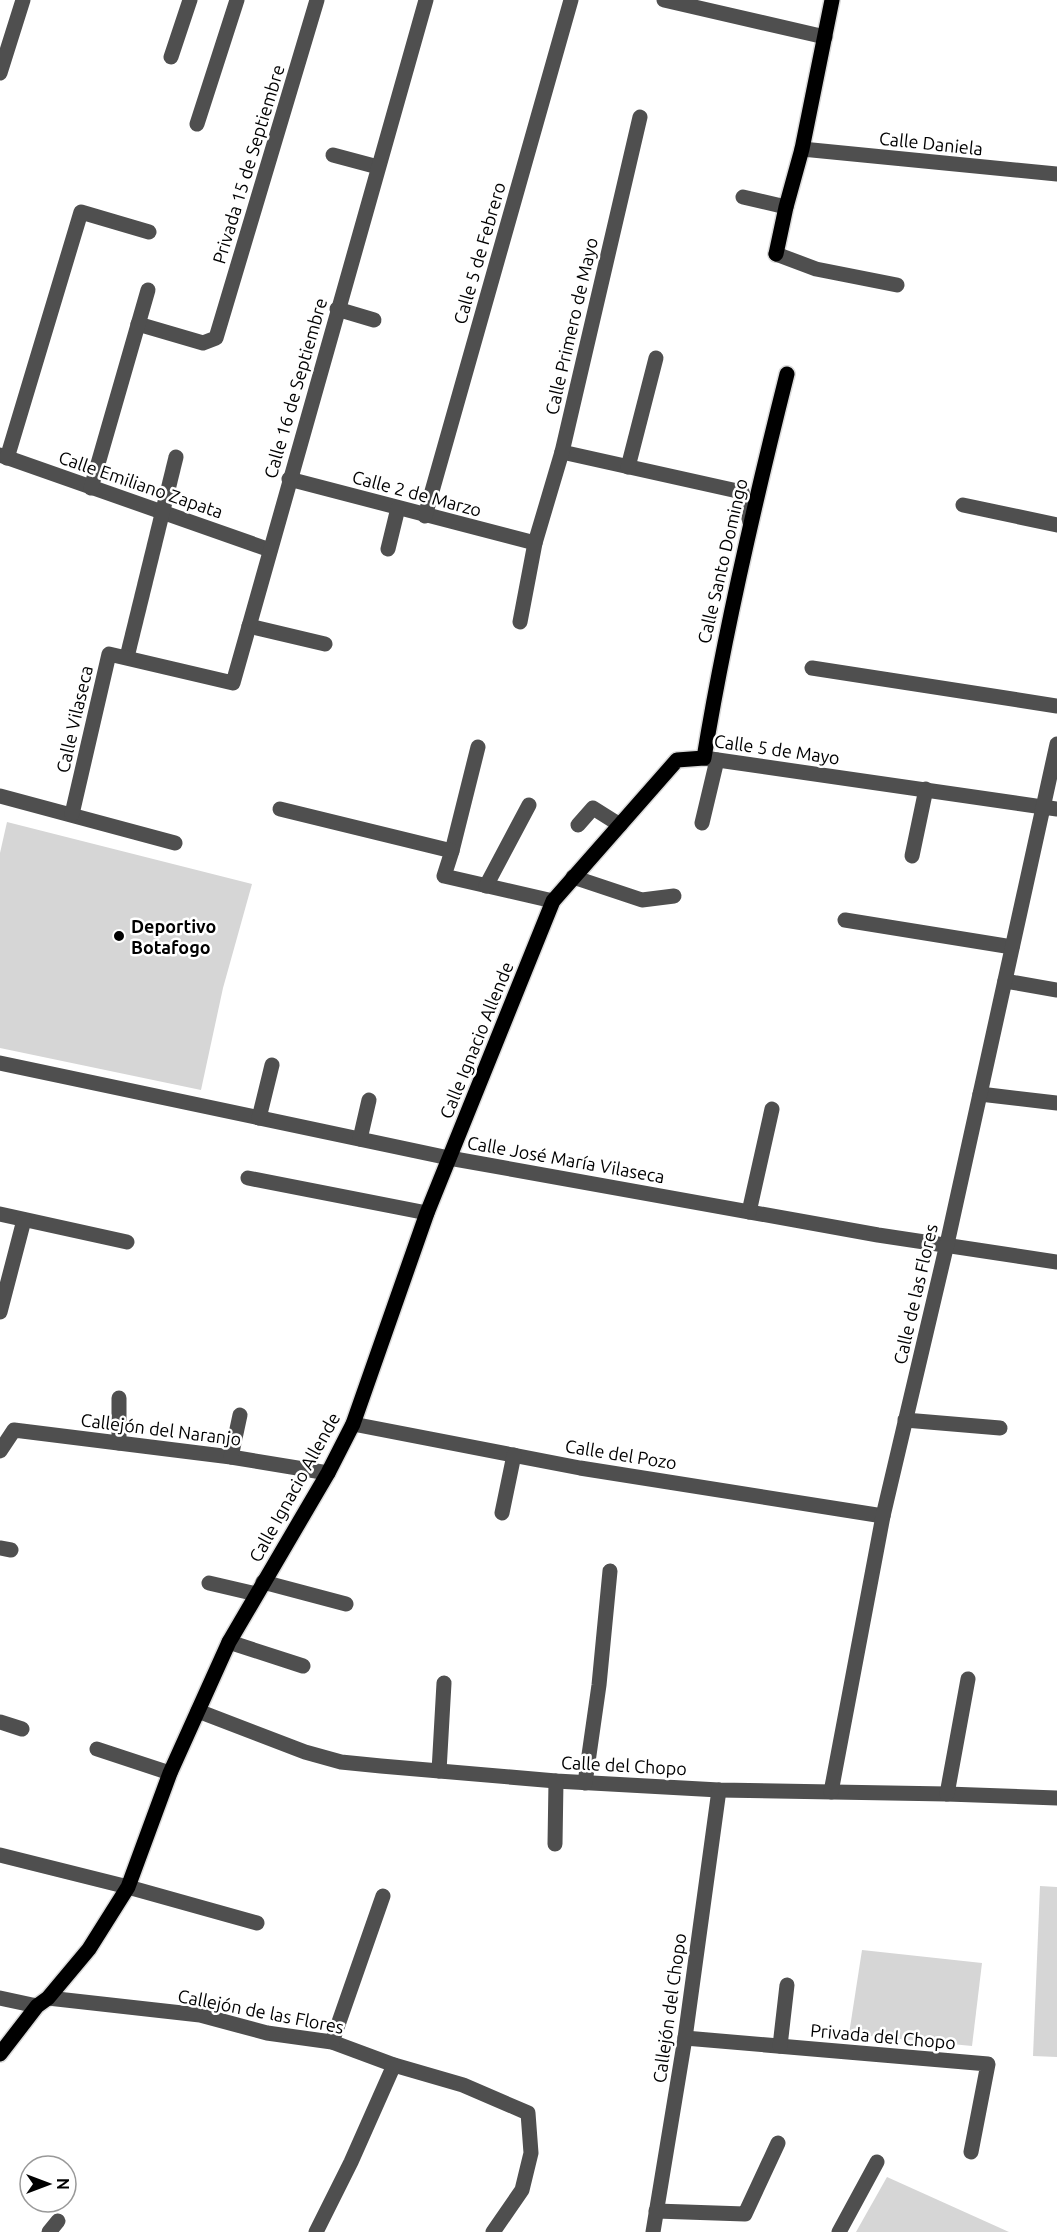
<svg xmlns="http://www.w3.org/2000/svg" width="1057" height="2232" font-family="Ubuntu,sans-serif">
  <rect width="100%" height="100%" fill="#fff"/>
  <g fill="#d6d6d6">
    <polygon points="7,822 252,884 223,988 201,1090 0,1048 0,853"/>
    <polygon points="1040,1886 1057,1887 1057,2057 1033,2056"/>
    <polygon points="862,1950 982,1963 972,2046 849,2034"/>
    <polygon points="887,2177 1009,2232 856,2232"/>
  </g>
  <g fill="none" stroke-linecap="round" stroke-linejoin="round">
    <g stroke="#dbdbdb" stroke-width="18">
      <g id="major">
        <polyline points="776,254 786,207 802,149 832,0"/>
        <path d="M0,2054L37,2006L48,1998L89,1949L128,1887L170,1773L229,1642L328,1473L353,1424L427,1213L553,901L677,760L704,758C725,629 755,501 787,374"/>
      </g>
    </g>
    <g stroke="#4f4f4f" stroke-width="15">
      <polyline points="664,0 825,37"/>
      <polyline points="171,57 190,0"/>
      <polyline points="0,73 23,0"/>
      <polyline points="197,124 237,0"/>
      <polyline points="802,149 1057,174"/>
      <polyline points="333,155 378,167"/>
      <polyline points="743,197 786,207"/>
      <polyline points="776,254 816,269 897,285"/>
      <polyline points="337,309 374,320"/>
      <polyline points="138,324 203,343 216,338 317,0"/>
      <polyline points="562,452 742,492 750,522"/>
      <polyline points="0,455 270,550"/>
      <polyline points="7,458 81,212 149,232"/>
      <polyline points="628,467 656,358"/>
      <polyline points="289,479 535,543"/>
      <polyline points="91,488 148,290"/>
      <polyline points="963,505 1057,525"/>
      <polyline points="425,516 571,0"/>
      <polyline points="388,549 398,508"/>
      <polyline points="520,622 535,543 562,452 640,117"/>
      <polyline points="249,626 325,644"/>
      <polyline points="127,657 176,457"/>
      <polyline points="812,668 1057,706"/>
      <polyline points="478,747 452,851 444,876 553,901"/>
      <polyline points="704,758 1057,809"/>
      <polyline points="0,796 175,843"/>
      <polyline points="280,809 452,851"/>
      <polyline points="72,814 109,654 233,683 426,0"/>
      <polyline points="702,823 717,760"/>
      <polyline points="578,825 593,808 620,825"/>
      <polyline points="912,856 926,789"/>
      <polyline points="573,877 642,900 674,896"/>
      <polyline points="486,886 529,805"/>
      <polyline points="845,920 1012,947"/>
      <polyline points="1005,981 1057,990"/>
      <polyline points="0,1063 449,1158 878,1235 1057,1262"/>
      <polyline points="980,1094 1057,1103"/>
      <polyline points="259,1118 272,1065"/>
      <polyline points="360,1139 369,1100"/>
      <polyline points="248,1178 427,1213"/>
      <polyline points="749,1212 772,1109"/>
      <polyline points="0,1214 127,1242"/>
      <polyline points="0,1312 24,1220"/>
      <polyline points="119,1398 119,1443"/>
      <polyline points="905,1420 1000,1428"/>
      <polyline points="353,1424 580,1468 883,1516"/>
      <polyline points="0,1451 14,1430 231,1457 328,1473"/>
      <polyline points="231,1457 240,1415"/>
      <polyline points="502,1513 514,1455"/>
      <polyline points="0,1548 11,1550"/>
      <polyline points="263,1582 346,1604"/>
      <polyline points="209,1583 256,1594"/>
      <polyline points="229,1642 303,1666"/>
      <polyline points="198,1711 305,1752 341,1762 381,1766 556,1781 719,1790 947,1794 1057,1798"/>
      <polyline points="0,1722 22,1729"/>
      <polyline points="97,1749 170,1773"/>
      <polyline points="439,1771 444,1683"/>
      <polyline points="585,1783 599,1685 610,1571"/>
      <polyline points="831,1792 883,1516 947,1244 1057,744"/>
      <polyline points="947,1794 968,1679"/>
      <polyline points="555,1844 556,1781"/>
      <polyline points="0,1855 128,1887 257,1923"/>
      <polyline points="0,1998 37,2006"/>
      <polyline points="48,1998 200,2015 267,2033 332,2042 394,2065 463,2085 528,2113 531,2153 522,2190 493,2232"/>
      <polyline points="685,2038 988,2064 971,2152"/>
      <polyline points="332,2042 383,1896"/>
      <polyline points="780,2046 787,1985"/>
      <polyline points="656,2211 745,2214 778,2143"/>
      <polyline points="49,2232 58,2221"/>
      <polyline points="316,2232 351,2162 394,2065"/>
      <polyline points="653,2232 685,2038 719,1790"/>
      <polyline points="839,2232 877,2162"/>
    </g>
    <use href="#major" stroke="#000" stroke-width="15"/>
  </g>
  <circle fill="#000" stroke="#fff" stroke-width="2" cx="119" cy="936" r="6"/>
  <g text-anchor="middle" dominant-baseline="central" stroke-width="5" stroke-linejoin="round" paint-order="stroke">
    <g font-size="18" fill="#000" stroke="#fff">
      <text transform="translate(931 143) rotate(6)">Calle Daniela</text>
      <text transform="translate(248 164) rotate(-73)">Privada 15 de Septiembre</text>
      <text transform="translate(479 253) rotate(-74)">Calle 5 de Febrero</text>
      <text transform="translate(571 326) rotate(-77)">Calle Primero de Mayo</text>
      <text transform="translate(295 388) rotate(-74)">Calle 16 de Septiembre</text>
      <text transform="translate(141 484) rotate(19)">Calle Emiliano Zapata</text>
      <text transform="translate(417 493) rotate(15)">Calle 2 de Marzo</text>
      <text transform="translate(722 561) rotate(-77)">Calle Santo Domingo</text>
      <text transform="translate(74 719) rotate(-77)">Calle Vilaseca</text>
      <text transform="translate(777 749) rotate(8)">Calle 5 de Mayo</text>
      <text transform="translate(476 1040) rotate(-68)">Calle Ignacio Allende</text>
      <text transform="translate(566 1159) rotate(10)">Calle José María Vilaseca</text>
      <text transform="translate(915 1294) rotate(-77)">Calle de las Flores</text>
      <text transform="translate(161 1429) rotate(7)">Callejón del Naranjo</text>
      <text transform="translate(621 1454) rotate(9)">Calle del Pozo</text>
      <text transform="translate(294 1487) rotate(-61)">Calle Ignacio Allende</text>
      <text transform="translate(624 1765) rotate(3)">Calle del Chopo</text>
      <text transform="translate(669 2008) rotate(-82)">Callejón del Chopo</text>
      <text transform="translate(261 2011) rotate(11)">Callejón de las Flores</text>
      <text transform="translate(883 2036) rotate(5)">Privada del Chopo</text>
    </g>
    <g font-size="18" font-weight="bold" fill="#000" stroke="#fff" text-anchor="start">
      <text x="131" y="926">Deportivo<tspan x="131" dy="21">Botafogo</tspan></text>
    </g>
  </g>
  <g transform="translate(48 2184) rotate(90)"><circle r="28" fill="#ffffff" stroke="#999999" stroke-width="1.5"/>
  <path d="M0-4.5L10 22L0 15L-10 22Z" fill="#000000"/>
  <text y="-9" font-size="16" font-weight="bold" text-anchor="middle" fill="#000000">N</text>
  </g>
</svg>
